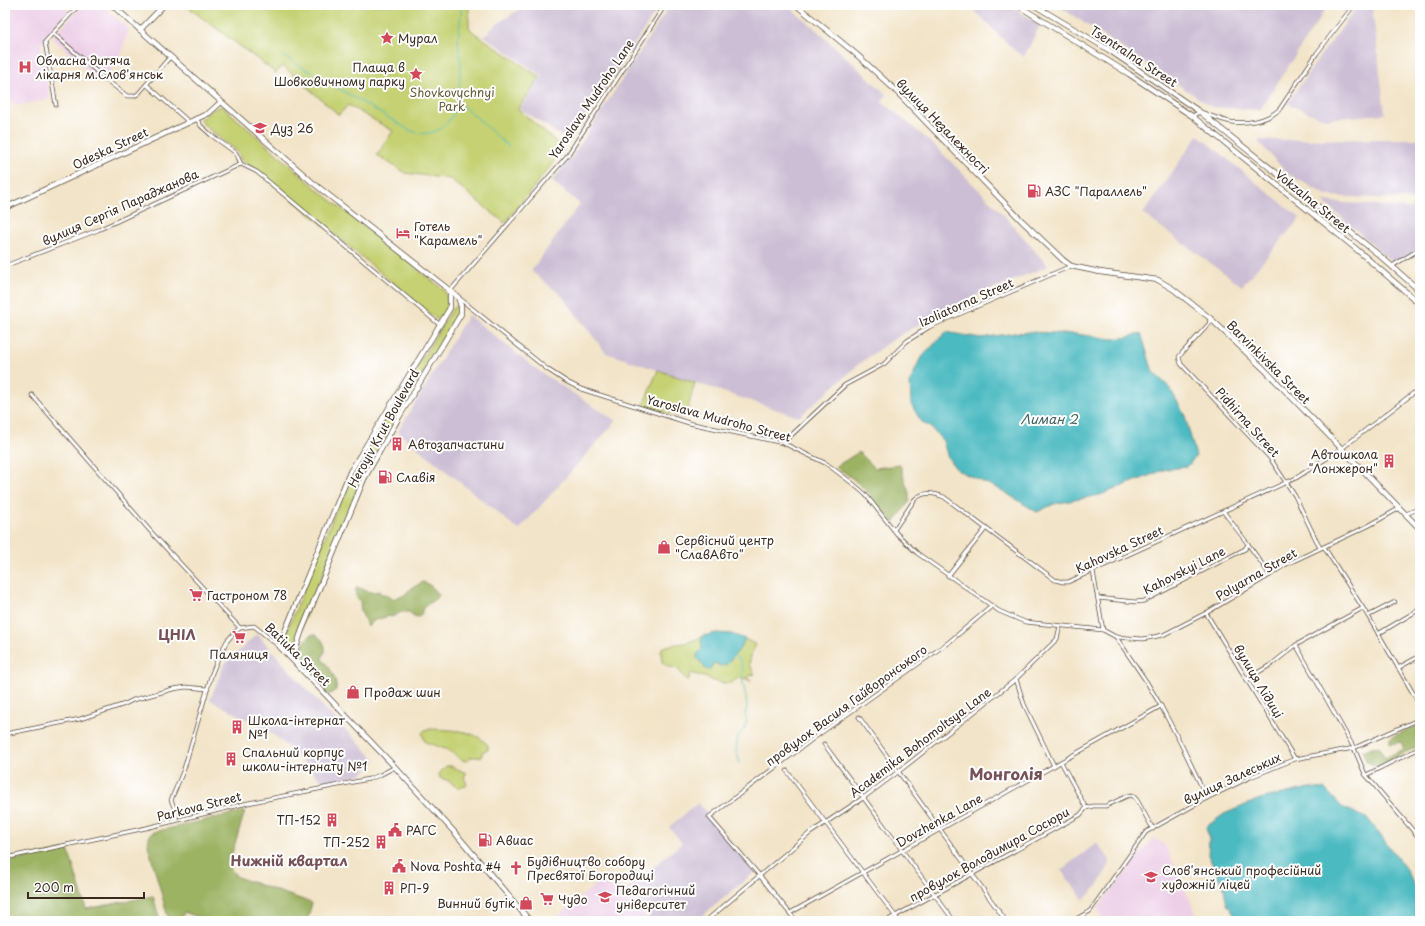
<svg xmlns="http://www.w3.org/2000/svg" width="1425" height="926" font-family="'Playpen Sans',sans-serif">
  <rect width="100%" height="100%" fill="#fff"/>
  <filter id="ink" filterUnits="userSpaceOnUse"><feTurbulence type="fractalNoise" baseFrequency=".025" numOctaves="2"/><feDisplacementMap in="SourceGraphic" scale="8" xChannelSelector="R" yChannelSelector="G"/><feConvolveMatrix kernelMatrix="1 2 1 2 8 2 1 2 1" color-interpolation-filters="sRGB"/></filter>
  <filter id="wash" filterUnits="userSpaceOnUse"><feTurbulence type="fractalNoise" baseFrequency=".012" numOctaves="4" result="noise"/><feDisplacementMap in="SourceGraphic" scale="16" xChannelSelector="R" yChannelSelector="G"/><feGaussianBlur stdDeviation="0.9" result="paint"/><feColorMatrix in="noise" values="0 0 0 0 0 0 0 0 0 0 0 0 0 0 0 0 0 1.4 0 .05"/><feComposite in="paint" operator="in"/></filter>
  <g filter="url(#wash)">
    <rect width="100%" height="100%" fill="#f2e4c8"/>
    <g fill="#edd0e8">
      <polygon points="5,5 63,5 69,12 41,44 50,99 14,106 5,91"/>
      <polygon points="82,5 102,5 129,29 121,56 101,83 52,38"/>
      <polygon points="1153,838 1165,845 1199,921 1105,921 1097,909"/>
      <polygon points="609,873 649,921 553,921"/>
    </g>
    <g fill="#ccbed4">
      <polygon points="529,5 660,5 598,100 569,141 520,109 542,76 484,36 497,24 517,11"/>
      <polygon points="670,5 786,5 811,25 887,95 882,101 935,146 1004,215 1048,266 975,296 929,318 886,344 858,365 799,417 606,353 562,296 531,271 580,204 552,181 574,154"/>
      <polygon points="977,5 1009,5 1040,25 1024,57 1014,50 974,10"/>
      <polygon points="1057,5 1328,5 1260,110 1212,107"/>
      <polygon points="1359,5 1372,5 1385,114 1325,119 1287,104 1318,59"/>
      <polygon points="1198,135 1300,218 1242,286 1143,214"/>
      <polygon points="1420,139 1420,200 1328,196 1288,174 1257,140"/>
      <polygon points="1323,201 1420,209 1420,249 1394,264"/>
      <polygon points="468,315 539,371 616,421 519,530 398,432"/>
      <polygon points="257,634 310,693 376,761 362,774 324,783 277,737 256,724 210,700 224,665"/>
      <polygon points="698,803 755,872 696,921 652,921 626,890 682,843 669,827"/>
      <polygon points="1097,843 1110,860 1106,872 1096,887 1084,900 1061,870"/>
    </g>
    <g fill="#c5d172" stroke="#807e48">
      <polygon points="192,5 469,5 469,27 473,32 540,77 518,109 564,149 505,223 450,179 405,173 377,155 393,131 348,105 339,115 283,66 276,73 189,8"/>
      <polygon points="222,106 317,189 445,291 448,303 440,322 258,171 243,162 241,160 238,152 204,125 200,119 214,109"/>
      <polygon points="456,306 459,308 459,310 362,478 293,647 287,649 284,646 283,641 351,473 453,308"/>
      <polygon points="658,370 695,383 685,418 645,407 644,403"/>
      <path d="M703,636L701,640L702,649L697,655L700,662L705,667H711L715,663L721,666C732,660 739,650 745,639L756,645L752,652L749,665L755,674L754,675L752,674L748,677L751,681L744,678L736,679L732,683H723L713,681L708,678L691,673L688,681H687L678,669L667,666L662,662L661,652L662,648C671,643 682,645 691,641C696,640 699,637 703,636Z"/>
      <path d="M429,729C445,730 464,729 478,737C482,739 485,743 488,745V750L483,751L481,757H472L466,761L462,760L448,750L425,742L422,733L425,730Z"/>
      <polygon points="446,766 451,766 466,773 464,778 467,784 465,787 462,786 458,788 447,780 440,778 439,774"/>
    </g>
    <g fill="#9cb364" stroke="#6c6e41">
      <path d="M859,452L875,468L900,465L909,493V502L894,523C877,503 859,479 835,467Z"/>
      <path d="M423,582C429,584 437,590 439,596L423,608L421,615L418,617L414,616L409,612H401L392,617L389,616L375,620L369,625H367L361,611L360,601L356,596V588L357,587C366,590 369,594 379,591L381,594H385L393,599L400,596H403L412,588Z"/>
      <path d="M313,634C321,636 326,644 325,652L323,655L322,659C329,666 338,680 336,690L328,695L299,661C300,652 304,638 313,634Z"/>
      <polygon points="1420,724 1420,745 1377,767 1366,761 1363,751 1378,746 1385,758 1404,749 1401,742 1390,744 1390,738"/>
      <path d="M245,811L228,866L237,877L312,903L307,921H210L184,912L181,921H169L148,845C149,839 148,835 154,832Z"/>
      <polygon points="68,849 86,909 153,896 160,921 5,921 5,862"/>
    </g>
    <g fill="#4bbac1" stroke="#437270">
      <polygon points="946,332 981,338 1015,333 1031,332 1076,334 1112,339 1128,337 1141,333 1153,372 1170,388 1185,416 1196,456 1187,467 1166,469 1100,495 1054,504 1037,512 1001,490 957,470 948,458 943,441 931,428 921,421 911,404 910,382 920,359"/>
      <polygon points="716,633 731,634 745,639 739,650 726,665 719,666 719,664 715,663 712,665 710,670 705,669 703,665 697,658 697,655 702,649 701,640 703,636"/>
      <polygon points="1310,788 1325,789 1342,807 1368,819 1405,868 1420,896 1420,921 1238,921 1227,904 1224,889 1208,855 1209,839 1206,827 1224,814 1260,799"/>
    </g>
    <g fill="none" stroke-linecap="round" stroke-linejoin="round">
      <g stroke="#4bbac1" stroke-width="1">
        <polyline points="462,5 458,40 461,66 458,100 461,105 476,117 509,147"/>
        <path d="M282,55L411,131C435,139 453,125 458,100"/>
        <polyline points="734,655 741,661 743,670 741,674 746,697 747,706 745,715 747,721 744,730 738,736 737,742 736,751 740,763"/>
      </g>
    </g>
  </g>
  <g filter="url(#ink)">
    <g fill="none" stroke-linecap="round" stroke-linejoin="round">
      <g stroke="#564638" stroke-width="4.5">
        <g id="street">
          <polyline points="79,5 53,33 104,78 127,96 134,96 138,94 170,57"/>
          <polyline points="53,33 45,42 56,105"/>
          <polyline points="147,85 189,122"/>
          <path d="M1192,116L1200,112C1210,115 1220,120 1231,122C1247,124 1266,121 1279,110L1317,53L1354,5"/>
          <polyline points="196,118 201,126 211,135 236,153 241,164 257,172 440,325"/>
          <polyline points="5,266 98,230 241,164"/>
          <polyline points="1392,266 1420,249"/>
          <polyline points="450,291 567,156 665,5"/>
          <polyline points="459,298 547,369 567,382 581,389 689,423 783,443 827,464 852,483 865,494 897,534 917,553 999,611 1025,622 1103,630 1116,637 1146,681 1161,706 1181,744 1207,798"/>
          <polyline points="1210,319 1209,324 1182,353 1179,357 1181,364 1270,458 1295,496 1320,548"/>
          <polyline points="32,395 152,533 240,628"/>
          <polyline points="783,443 845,385 884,364 907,341 929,327 1071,266"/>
          <polyline points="1223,511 1248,544 1270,575"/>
          <polyline points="1406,514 1420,508"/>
          <path d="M894,530L915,499C924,491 934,493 944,497L1055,580L1063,582H1068L1296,478L1341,449L1420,388"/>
          <polyline points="1324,547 1368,616 1420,705"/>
          <polyline points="1093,571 1103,630"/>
          <polyline points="948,576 986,528"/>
          <polyline points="1098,598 1136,602 1144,601 1245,549 1248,544"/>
          <polyline points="1206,613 1295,759"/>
          <polyline points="1368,616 1395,602"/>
          <polyline points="1378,634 1420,609"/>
          <polyline points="1116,637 1143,639 1163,635 1206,613 1270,575 1285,565 1368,526 1400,508"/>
          <polyline points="1296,645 1354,748 1365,774 1420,839"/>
          <polyline points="1398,668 1420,656"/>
          <polyline points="1016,679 1024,704 1054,766"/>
          <polyline points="1247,679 1272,664 1296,645 1314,635 1363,608"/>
          <polyline points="859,717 1006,921"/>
          <polyline points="5,734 80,719 125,704 133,700 173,689 186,687 208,689"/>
          <polyline points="824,744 954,921"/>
          <polyline points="1061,762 1086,808"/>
          <polyline points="787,771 899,921"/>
          <polyline points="1366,775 1420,748"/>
          <polyline points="175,821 177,815 171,800 184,769 212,673 219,656 227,641 235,632 240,628 254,626 280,647"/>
          <polyline points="5,858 146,828 248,803 369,779 380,775 395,767"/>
          <polyline points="790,913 1161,706"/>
          <polyline points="706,921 810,833 863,798 898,772 1016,679 1057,639 1060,626"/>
          <polyline points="796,921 760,876 709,817 818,735 949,642 992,606"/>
          <polyline points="886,921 1080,815 1086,808 1093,806 1106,806 1127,796 1132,795 1137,800 1153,829"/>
          <polyline points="1073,921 1090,911 1146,832 1207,798 1253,776 1295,759 1354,748 1420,719"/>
        </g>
      </g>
      <g stroke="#564638" stroke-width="6">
        <g id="secondary">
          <path d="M112,5L312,182L458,297L461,306V314L399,417L364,479L302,630C298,641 294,651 296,663"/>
          <polyline points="796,5 856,54 892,87 1021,220 1063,260 1071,266 1100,272 1158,280 1173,289 1210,318 1264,369 1420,529"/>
          <polyline points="1017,5 1129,74 1192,116 1355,248 1420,304"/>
          <polyline points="1034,5 1109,50 1200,112 1379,255 1420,291"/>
          <polyline points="140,30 164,5"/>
          <polyline points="5,208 209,113 221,102"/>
          <polyline points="450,291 450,308 350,472 284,634 280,647 395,767 456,834 530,921"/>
        </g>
      </g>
      <use href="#street" stroke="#fff" stroke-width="3"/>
      <use href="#secondary" stroke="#fff" stroke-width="4.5"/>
    </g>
  </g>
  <defs>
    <g id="sight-bare" transform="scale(1.08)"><path d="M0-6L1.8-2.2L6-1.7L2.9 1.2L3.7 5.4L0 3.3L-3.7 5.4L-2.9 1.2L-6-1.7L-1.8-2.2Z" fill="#d1495b" stroke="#fff" stroke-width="2.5" paint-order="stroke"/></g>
    <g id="hospital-bare" transform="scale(1.08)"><path d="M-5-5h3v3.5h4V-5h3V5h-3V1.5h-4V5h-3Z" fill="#d1495b" stroke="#fff" stroke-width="2.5" paint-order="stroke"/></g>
    <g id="school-bare" transform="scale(1.08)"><path d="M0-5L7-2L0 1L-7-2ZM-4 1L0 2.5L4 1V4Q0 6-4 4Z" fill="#d1495b" stroke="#fff" stroke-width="2.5" paint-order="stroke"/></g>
    <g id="fuel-bare" transform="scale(1.08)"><path d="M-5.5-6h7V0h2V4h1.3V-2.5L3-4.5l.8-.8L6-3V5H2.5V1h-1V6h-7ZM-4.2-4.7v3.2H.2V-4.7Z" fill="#d1495b" stroke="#fff" stroke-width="2.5" paint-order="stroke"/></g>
    <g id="hotel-bare" transform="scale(1.08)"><path d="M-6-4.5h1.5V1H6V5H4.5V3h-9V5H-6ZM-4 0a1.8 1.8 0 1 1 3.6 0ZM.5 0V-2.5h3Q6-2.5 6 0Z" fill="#d1495b" stroke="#fff" stroke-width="2.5" paint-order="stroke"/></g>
    <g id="building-bare" transform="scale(1.08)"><path d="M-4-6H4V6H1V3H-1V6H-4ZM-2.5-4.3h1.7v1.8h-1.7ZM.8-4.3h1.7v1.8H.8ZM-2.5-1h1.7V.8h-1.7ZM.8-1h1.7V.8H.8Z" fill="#d1495b" stroke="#fff" stroke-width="2.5" paint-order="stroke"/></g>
    <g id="shop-bare" transform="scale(1.08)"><path d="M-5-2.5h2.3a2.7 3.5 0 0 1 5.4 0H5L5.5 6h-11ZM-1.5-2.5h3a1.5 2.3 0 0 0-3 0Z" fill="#d1495b" stroke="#fff" stroke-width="2.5" paint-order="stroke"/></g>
    <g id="supermarket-bare" transform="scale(1.08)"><path d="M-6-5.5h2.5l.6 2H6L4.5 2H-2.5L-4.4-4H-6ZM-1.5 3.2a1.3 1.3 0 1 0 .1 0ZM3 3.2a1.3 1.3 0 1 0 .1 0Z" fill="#d1495b" stroke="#fff" stroke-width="2.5" paint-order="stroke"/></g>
    <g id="civic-bare" transform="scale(1.08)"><path d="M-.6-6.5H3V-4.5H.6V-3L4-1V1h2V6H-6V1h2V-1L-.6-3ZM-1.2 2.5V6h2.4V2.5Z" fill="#d1495b" stroke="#fff" stroke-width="2.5" paint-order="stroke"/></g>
    <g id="church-bare" transform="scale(1.08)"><path d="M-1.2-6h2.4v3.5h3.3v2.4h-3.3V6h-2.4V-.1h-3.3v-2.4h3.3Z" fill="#d1495b" stroke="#fff" stroke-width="2.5" paint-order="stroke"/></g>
    <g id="university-bare" transform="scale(1.08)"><path d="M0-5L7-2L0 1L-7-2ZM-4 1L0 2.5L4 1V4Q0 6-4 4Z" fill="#d1495b" stroke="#fff" stroke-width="2.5" paint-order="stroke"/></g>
  </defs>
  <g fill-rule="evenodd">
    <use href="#sight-bare" x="387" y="38"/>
    <use href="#hospital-bare" x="25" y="67"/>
    <use href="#sight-bare" x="416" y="74"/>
    <use href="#school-bare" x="260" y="128"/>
    <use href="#fuel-bare" x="1034" y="191"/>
    <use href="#hotel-bare" x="403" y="233"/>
    <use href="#building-bare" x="397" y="444"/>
    <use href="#building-bare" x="1389" y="461"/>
    <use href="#fuel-bare" x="385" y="477"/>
    <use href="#shop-bare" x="664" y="547"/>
    <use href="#supermarket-bare" x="196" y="595"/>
    <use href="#supermarket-bare" x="239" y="637"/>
    <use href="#shop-bare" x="353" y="692"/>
    <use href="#building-bare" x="237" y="727"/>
    <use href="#building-bare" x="231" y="759"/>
    <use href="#building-bare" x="332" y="820"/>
    <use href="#civic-bare" x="395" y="830"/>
    <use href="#fuel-bare" x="485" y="840"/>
    <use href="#building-bare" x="381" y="842"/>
    <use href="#civic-bare" x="399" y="866"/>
    <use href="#church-bare" x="516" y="868"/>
    <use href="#university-bare" x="1151" y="877"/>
    <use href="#building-bare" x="389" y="888"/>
    <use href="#university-bare" x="605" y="897"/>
    <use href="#supermarket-bare" x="547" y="899"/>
    <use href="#shop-bare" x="526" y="903"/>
  </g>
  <g text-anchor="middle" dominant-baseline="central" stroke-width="4" stroke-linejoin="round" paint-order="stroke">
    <g font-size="12" fill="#3b2a1e" stroke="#fff" text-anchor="start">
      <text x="398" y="38">Мурал</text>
      <text x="36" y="60">Обласна дитяча<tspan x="36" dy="14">лікарня м.Слов'янськ</tspan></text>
      <text x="405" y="67" text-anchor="end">Плаща в<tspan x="405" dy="14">Шовковичному парку</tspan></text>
      <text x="271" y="128">Дуз 26</text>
      <text x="1045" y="191">АЗС "Параллель"</text>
      <text x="414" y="226">Готель<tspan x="414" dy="14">"Карамель"</tspan></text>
      <text x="408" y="444">Автозапчастини</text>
      <text x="1378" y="454" text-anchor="end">Автошкола<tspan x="1378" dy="14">"Лонжерон"</tspan></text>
      <text x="396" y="477">Славія</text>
      <text x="675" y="540">Сервісний центр<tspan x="675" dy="14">"СлавАвто"</tspan></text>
      <text x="207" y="595">Гастроном 78</text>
      <text x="239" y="654" text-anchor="middle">Паляниця</text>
      <text x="364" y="692">Продаж шин</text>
      <text x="248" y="720">Школа-інтернат<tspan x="248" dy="14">№1</tspan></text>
      <text x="242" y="752">Спальний корпус<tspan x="242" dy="14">школи-інтернату №1</tspan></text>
      <text x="321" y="820" text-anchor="end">ТП-152</text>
      <text x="406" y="830">РАГС</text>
      <text x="496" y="840">Авиас</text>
      <text x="370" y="842" text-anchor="end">ТП-252</text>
      <text x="527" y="861">Будівництво собору<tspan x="527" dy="14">Пресвятої Богородиці</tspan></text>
      <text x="410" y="866">Nova Poshta #4</text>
      <text x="1162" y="870">Слов'янський професійний<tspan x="1162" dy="14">художній ліцей</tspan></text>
      <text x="400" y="888">РП-9</text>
      <text x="616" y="890">Педагогічний<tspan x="616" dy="14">університет</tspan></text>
      <text x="558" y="899">Чудо</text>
      <text x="515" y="903" text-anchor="end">Винний бутік</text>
    </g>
    <g font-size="12" fill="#3b2a1e" stroke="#fff">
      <text transform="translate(1134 56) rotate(33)">Tsentralna Street</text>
      <text transform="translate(591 99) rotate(-56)">Yaroslava Mudroho Lane</text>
      <text transform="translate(943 126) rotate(46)">вулиця Незалежності</text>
      <text transform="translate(110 148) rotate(-25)">Odeska Street</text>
      <text transform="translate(1313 201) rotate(39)">Vokzalna Street</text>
      <text transform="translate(120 207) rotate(-24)">вулиця Сергія Параджанова</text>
      <text transform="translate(966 302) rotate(-24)">Izoliatorna Street</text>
      <text transform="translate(1269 362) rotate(45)">Barvinkivska Street</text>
      <text transform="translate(719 418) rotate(15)">Yaroslava Mudroho Street</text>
      <text transform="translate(1248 422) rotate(48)">Pidhirna Street</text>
      <text transform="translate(383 428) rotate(-61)">Heroyiv Krut Boulevard</text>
      <text transform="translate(1119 549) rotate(-25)">Kahovska Street</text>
      <text transform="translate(1184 570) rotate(-27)">Kahovskyi Lane</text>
      <text transform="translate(1256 574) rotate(-30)">Polyarna Street</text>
      <text transform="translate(298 654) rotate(44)">Batiuka Street</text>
      <text transform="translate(1259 681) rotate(59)">вулиця Лідиці</text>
      <text transform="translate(846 705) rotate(-36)">провулок Василя Гайворонського</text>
      <text transform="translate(920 742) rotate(-37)">Academika Bohomoltsya Lane</text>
      <text transform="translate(1232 778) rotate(-25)">вулиця Залеських</text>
      <text transform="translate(199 806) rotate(-14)">Parkova Street</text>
      <text transform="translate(939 820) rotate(-29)">Dovzhenka Lane</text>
      <text transform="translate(989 854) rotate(-29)">провулок Володимира Сосюри</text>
    </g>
    <g font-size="12" fill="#645c37" stroke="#fff">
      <text x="452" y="92">Shovkovychnyi<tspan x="452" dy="14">Park</tspan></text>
    </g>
    <g font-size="13" font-style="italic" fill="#41645f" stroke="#fff">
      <text x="1049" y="418">Лиман 2</text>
    </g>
    <g font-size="14" font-weight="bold" fill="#765158" stroke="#fff">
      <text x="177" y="634">ЦНІЛ</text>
      <text x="289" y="860">Нижній квартал</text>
    </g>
    <g font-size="16" font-weight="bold" fill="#765158" stroke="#fff">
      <text x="1006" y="773">Монголія</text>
    </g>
  </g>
  <rect width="1425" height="926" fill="none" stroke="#fff" stroke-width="20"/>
  <path d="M28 892v6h116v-6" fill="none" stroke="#3b2a1e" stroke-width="2"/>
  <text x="34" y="892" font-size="12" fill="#3b2a1e" stroke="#ffffff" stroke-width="3" paint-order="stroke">200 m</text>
</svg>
